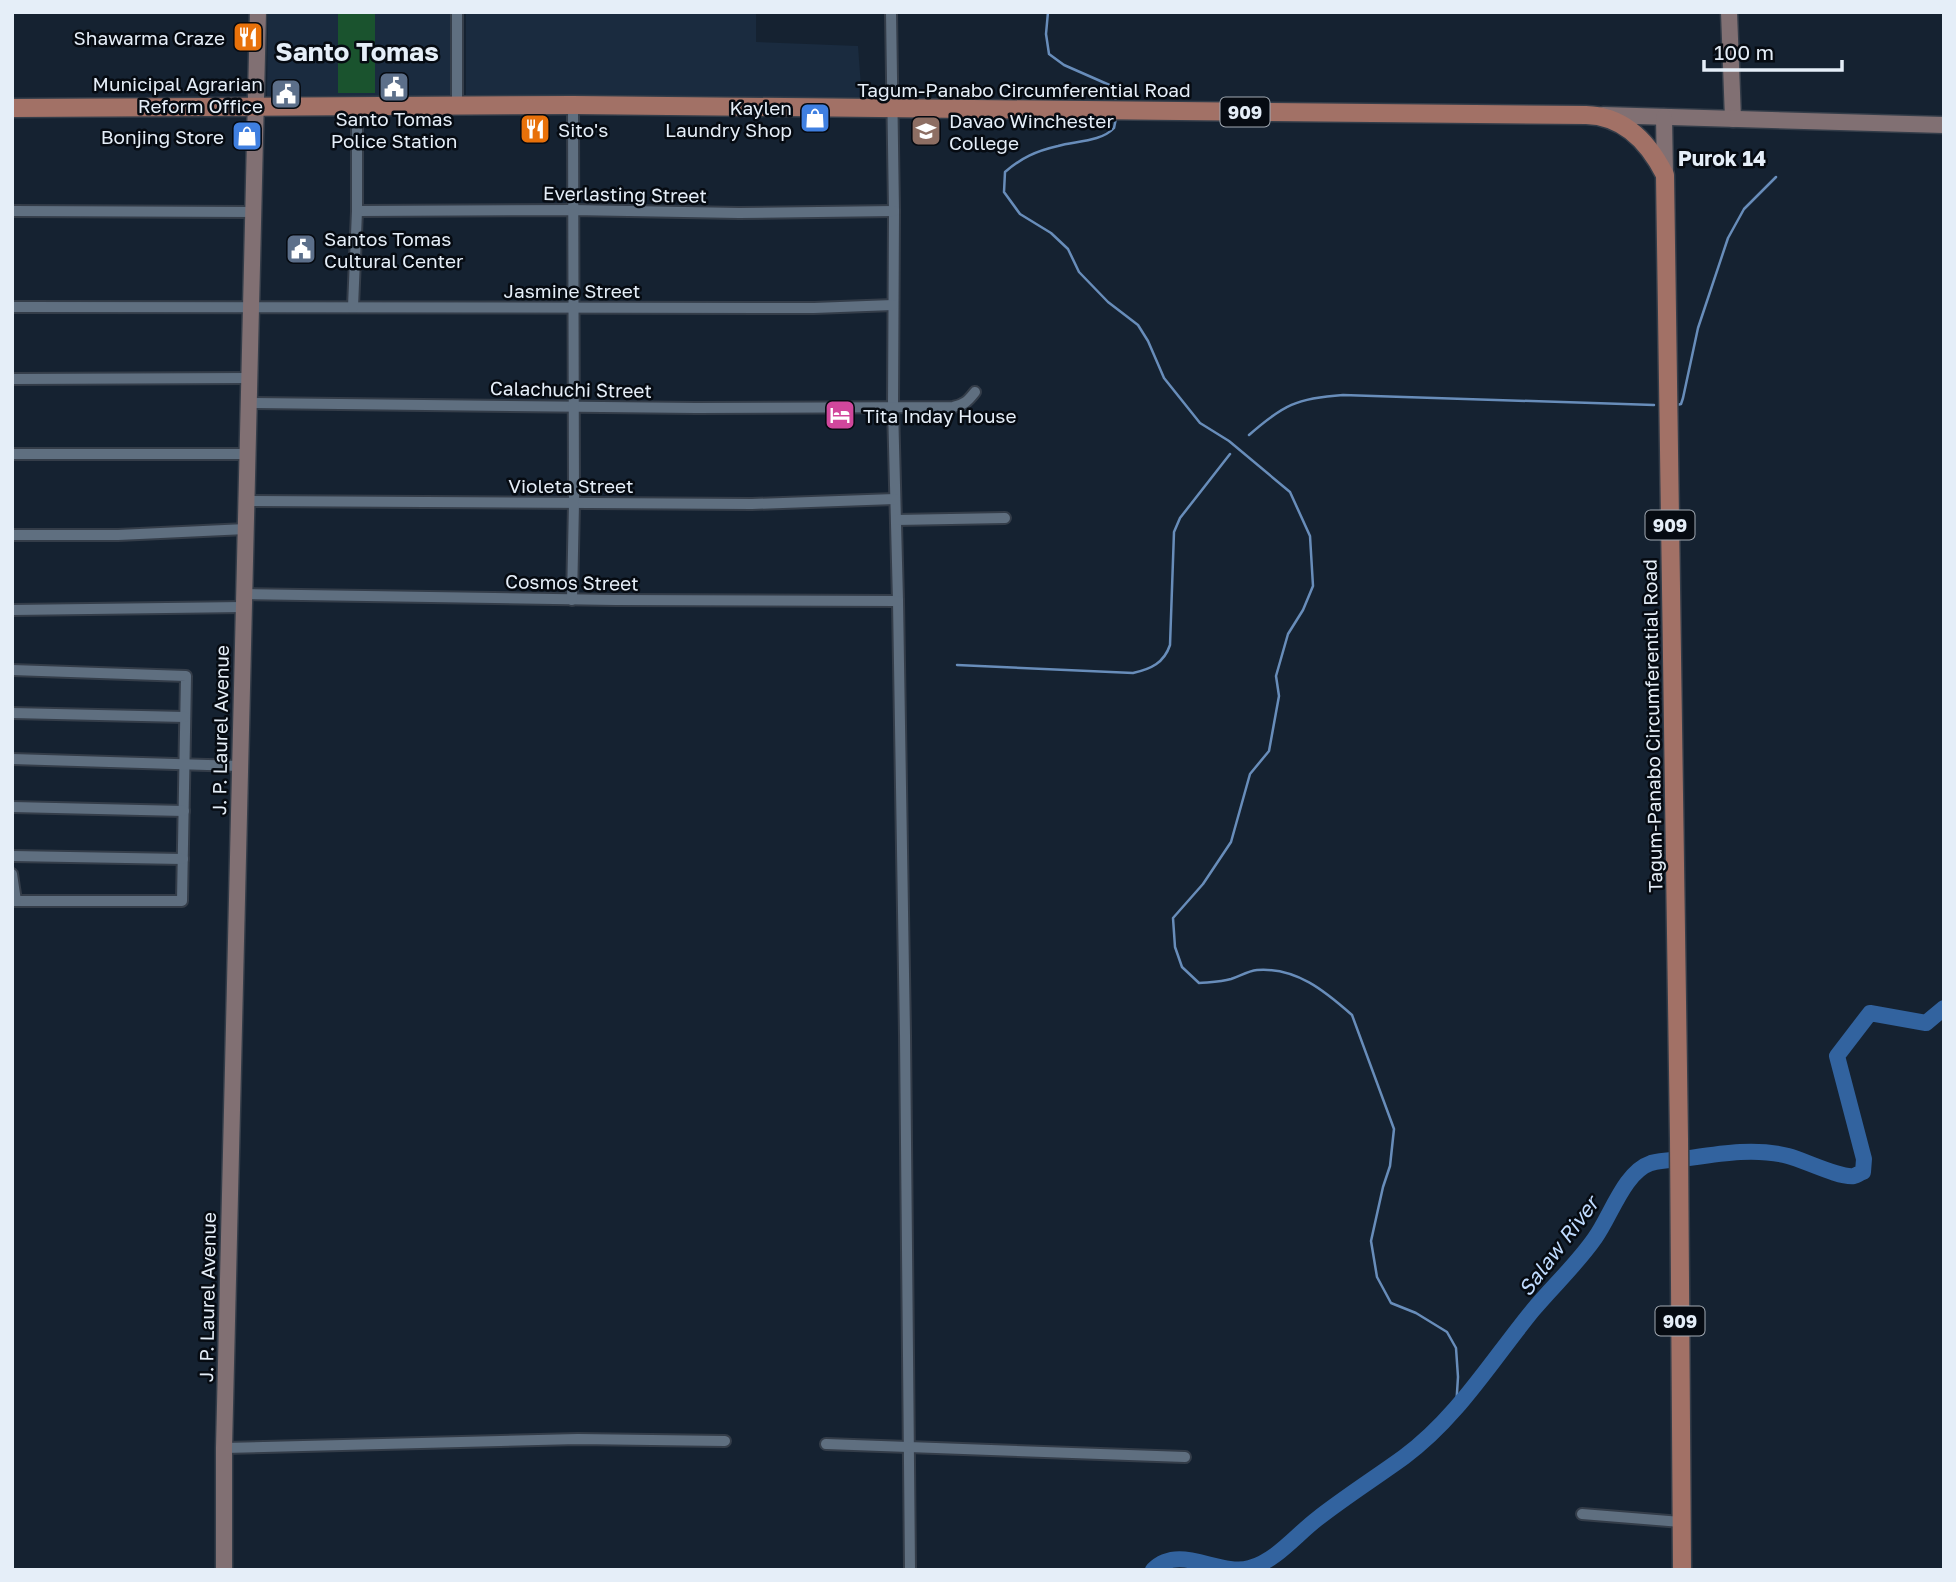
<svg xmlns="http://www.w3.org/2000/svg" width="1956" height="1582" font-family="'Golos Text',sans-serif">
  <rect width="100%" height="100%" fill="#152231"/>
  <g fill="#1a2b3f">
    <polygon points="268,12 451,12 451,97 267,97"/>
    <polygon points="466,12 756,12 756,42 858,46 862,100 466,98"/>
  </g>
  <rect fill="#1a532e" x="338" y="12" width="37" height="81"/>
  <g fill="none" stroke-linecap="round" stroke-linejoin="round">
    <g stroke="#688dba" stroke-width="2.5">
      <polyline points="1048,12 1046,34 1049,54 1064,65 1114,87 1116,104"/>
      <path d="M1116,118L1114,128C1101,142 1075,141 1058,146C1036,151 1021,158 1005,172L1004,192L1020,214L1051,233L1068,249L1079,272L1108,302L1138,325L1148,341L1164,378L1200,423L1229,441L1290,492L1310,536L1313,586L1303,610L1288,634L1276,676L1279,696L1269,751L1250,774L1231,842L1203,884L1173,918L1175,947L1182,967L1199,983C1210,982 1221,982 1231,979C1240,976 1248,971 1257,970C1296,967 1325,991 1352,1015L1394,1129L1390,1166L1383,1187L1371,1241L1377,1277L1391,1303L1416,1313L1447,1332L1456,1348L1458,1377L1456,1408"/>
      <polyline points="1677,405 1681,404 1683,398 1698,328 1728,238 1744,209 1776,177"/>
      <path d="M1249,435C1283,405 1297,398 1343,395L1654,405"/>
      <path d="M957,665L1133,673C1151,669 1164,663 1170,645L1174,532L1180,518L1230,454"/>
    </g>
    <path stroke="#32639f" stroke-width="16" d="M1153,1570C1180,1543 1219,1577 1250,1568C1277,1560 1295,1536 1317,1519C1345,1497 1375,1478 1404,1457C1457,1418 1492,1360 1533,1310C1553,1286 1577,1264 1595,1238C1611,1216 1624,1172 1651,1163C1661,1160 1673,1160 1683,1159C1717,1154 1754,1147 1788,1156C1804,1160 1839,1178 1854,1176C1857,1175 1860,1173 1863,1172L1864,1159L1837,1056L1870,1013L1926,1023L1944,1008"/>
    <g stroke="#343d49" stroke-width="14">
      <g id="street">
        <polyline points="457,12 457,106"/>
        <polyline points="891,12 894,211 893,407 898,601 905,1035 910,1570"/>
        <polyline points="12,211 254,212"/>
        <polyline points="357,211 573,210 739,213 894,211"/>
        <polyline points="12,307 814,308 893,305"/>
        <polyline points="353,307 357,211 357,106"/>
        <polyline points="12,379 250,378"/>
        <path d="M249,403L696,408L953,407C964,405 968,401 975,392"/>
        <polyline points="12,454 248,454"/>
        <polyline points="247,501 752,504 895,499"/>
        <polyline points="896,520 1005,518"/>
        <polyline points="12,535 118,535 246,529"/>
        <polyline points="245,594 615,600 898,601"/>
        <polyline points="572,600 574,503 573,105"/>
        <polyline points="12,610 244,607"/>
        <polyline points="12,670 186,676 182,901 12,901"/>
        <polyline points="12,713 185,717"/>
        <polyline points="12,759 240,766"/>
        <polyline points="12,807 184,811"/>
        <polyline points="12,856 183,859"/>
        <polyline points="12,874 16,901"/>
        <polyline points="826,1444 1185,1457"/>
        <polyline points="224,1448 578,1439 725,1441"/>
        <polyline points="1582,1514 1681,1522"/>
      </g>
    </g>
    <g stroke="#343d49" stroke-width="19">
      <g id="secondary">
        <polyline points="1729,12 1733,119"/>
        <polyline points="1603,115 1944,125"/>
        <polyline points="1664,117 1665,175"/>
        <polyline points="224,1570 224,1448 258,12"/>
      </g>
    </g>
    <g stroke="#343d49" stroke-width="21">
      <path id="primary" d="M12,108L573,105L1586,115C1625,116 1649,143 1665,175L1679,1139L1682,1570"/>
    </g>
    <use href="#street" stroke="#5f6f80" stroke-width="10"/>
    <use href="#secondary" stroke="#817073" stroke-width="16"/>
    <use href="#primary" stroke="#a27166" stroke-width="18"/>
  </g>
  <defs>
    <g id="restaurant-square" transform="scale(1.575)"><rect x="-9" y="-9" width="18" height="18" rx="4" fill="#e8710a" stroke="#060b12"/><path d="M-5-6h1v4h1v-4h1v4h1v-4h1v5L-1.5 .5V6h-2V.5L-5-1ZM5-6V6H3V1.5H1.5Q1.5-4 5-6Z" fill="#fff"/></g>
    <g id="civic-square" transform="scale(1.575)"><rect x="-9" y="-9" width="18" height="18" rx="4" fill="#5c6f8a" stroke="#060b12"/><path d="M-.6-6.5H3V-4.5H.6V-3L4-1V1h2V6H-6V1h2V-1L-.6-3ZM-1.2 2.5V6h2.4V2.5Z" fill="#fff"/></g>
    <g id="shop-square" transform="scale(1.575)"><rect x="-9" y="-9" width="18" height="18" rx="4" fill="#3f7fe0" stroke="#060b12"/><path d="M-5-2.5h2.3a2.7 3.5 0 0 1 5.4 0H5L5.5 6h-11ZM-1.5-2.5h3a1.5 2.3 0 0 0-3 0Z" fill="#fff"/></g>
    <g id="university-square" transform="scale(1.575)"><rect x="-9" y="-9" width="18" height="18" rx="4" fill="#8d6e63" stroke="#060b12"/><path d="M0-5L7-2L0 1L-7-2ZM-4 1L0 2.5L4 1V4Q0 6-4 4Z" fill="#fff"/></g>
    <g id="hotel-square" transform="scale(1.575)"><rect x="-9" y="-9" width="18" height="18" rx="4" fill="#d1479c" stroke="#060b12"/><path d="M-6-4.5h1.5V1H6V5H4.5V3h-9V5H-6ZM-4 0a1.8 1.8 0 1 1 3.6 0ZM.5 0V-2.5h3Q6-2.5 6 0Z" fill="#fff"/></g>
  </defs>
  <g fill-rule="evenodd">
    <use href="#restaurant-square" x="248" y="37"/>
    <use href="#civic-square" x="394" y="87"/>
    <use href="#civic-square" x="286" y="94"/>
    <use href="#shop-square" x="815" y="118"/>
    <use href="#restaurant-square" x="535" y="129"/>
    <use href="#university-square" x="926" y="131"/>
    <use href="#shop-square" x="247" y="136"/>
    <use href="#civic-square" x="301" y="249"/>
    <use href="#hotel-square" x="840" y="415"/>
  </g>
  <g text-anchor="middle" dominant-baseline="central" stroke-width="5" stroke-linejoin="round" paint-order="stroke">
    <g fill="#060b12" stroke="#a2aab3" stroke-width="2">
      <rect x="1220.5" y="97.5" width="49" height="29" rx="5"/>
      <rect x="1645.5" y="510.5" width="49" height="29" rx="5"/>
      <rect x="1655.5" y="1306.5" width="49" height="29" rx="5"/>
    </g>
    <g font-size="18" font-weight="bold" fill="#e5eef8">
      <text x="1245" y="112">909</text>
      <text x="1670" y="525">909</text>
      <text x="1680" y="1321">909</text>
    </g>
    <g font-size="19" fill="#e5eef8" stroke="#060b12" text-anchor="end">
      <text x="225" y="37">Shawarma Craze</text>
      <text x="263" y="83">Municipal Agrarian<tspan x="263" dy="22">Reform Office</tspan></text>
      <text x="792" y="107">Kaylen<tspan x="792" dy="22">Laundry Shop</tspan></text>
      <text x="394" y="118" text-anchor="middle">Santo Tomas<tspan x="394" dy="22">Police Station</tspan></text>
      <text x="949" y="120" text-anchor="start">Davao Winchester<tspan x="949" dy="22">College</tspan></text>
      <text x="558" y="129" text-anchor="start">Sito's</text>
      <text x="224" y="136">Bonjing Store</text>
      <text x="324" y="238" text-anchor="start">Santos Tomas<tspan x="324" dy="22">Cultural Center</tspan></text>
      <text x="863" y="415" text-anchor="start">Tita Inday House</text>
    </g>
    <g font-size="19" fill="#e5eef8" stroke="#060b12">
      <text x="1024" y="89">Tagum-Panabo Circumferential Road</text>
      <text transform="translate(625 194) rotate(1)">Everlasting Street</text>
      <text x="572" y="290">Jasmine Street</text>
      <text transform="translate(571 389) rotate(1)">Calachuchi Street</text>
      <text x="571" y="485">Violeta Street</text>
      <text transform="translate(572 582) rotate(1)">Cosmos Street</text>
      <text transform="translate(1652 726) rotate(-91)">Tagum-Panabo Circumferential Road</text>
      <text transform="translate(220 730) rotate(-89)">J. P. Laurel Avenue</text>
      <text transform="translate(207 1297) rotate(-89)">J. P. Laurel Avenue</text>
    </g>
    <g font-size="21" font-weight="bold" fill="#e5eef8" stroke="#060b12">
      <text x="1722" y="158">Purok 14</text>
    </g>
    <g font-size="21" font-style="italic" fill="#c0dbfe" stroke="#060b12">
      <text transform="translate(1558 1246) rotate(-53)">Salaw River</text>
    </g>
    <g font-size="26" font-weight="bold" fill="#e5eef8" stroke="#060b12">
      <text x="357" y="51">Santo Tomas</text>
    </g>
  </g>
  <rect width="1956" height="1582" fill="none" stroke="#e5eef8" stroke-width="28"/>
  <path d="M1704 60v10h138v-10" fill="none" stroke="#e5eef8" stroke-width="3.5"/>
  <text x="1714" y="60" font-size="21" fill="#e5eef8" stroke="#060b12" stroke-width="5" paint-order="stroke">100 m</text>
</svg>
